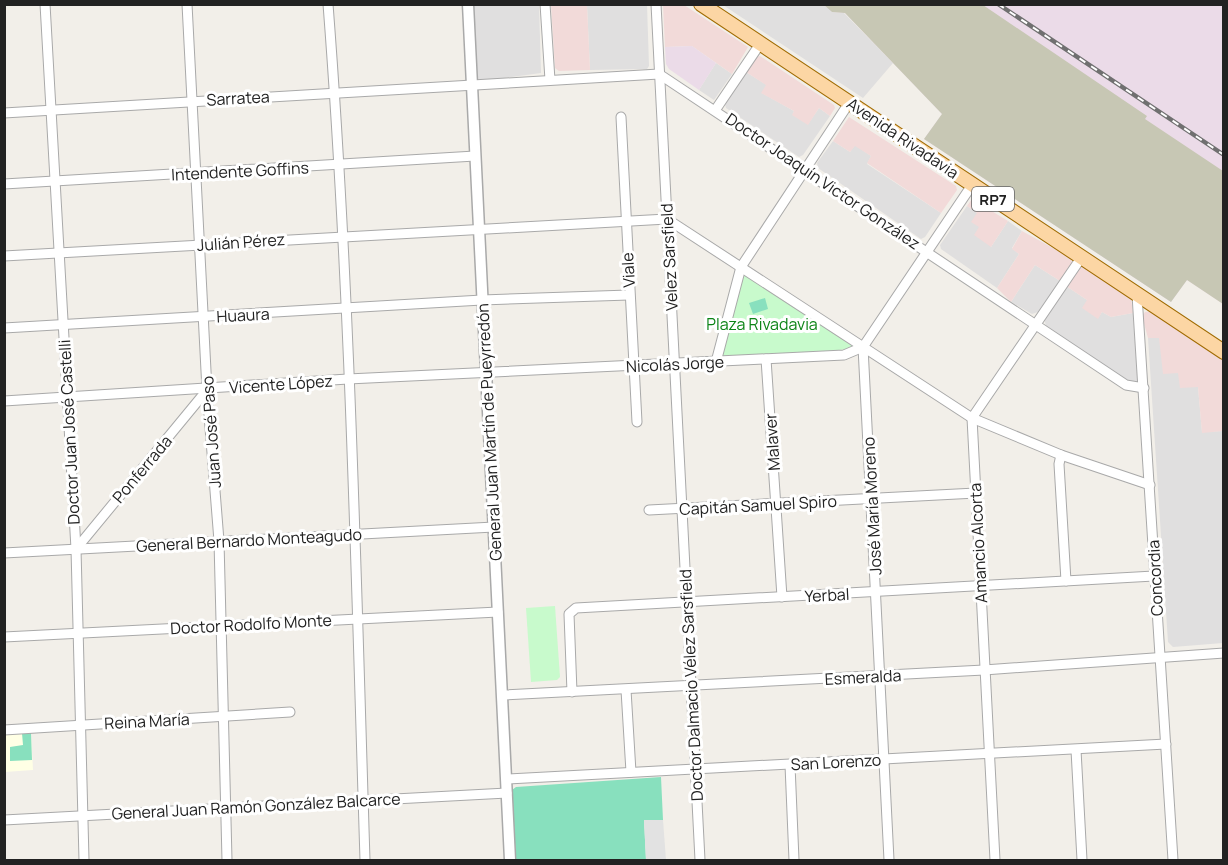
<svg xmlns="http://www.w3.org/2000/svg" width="1228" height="865" font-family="Manrope,sans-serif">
  <rect width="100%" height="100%" fill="#f2efe9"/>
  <g fill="#e0dfdf">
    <polygon points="474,5 539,5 541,73 482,81 477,78"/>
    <polygon points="587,5 647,5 649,66 647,69 590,70"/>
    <polygon points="723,5 824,5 832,12 844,13 893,63 863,98"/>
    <polygon points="716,63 732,74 714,100 699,90"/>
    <polygon points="746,72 767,85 762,93 794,111 793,114 808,124 819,108 830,116 803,155 799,157 726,108 725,104"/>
    <polygon points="833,141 850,152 855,145 871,156 867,164 941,213 925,237 921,239 818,168 817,163"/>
    <polygon points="967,206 977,213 979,227 991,247 1008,221 1022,231 1012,248 1019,254 997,288 941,249 940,245"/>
    <polygon points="1035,265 1060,281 1038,312 1032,314 1011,302"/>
    <polygon points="1066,286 1087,300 1098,318 1102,312 1111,317 1133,313 1138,378 1136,383 1128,383 1046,326 1044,318"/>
    <polygon points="1159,337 1178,373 1198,387 1202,432 1223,431 1223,643 1173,647 1168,642 1148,338"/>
  </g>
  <g fill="#f2dad9">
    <polygon points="551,5 587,5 590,70 559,71 555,68"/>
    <polygon points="663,5 684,5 748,47 732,74 692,46 665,47"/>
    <polygon points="760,56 834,105 835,108 830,116 819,108 808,125 792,115 794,111 761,93 766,85 746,72 756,57"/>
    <polygon points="849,117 956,186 957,190 941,213 867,163 871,156 855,146 850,152 833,141"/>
    <polygon points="972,199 1008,221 991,247 974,235 979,227 971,222 977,213 967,206"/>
    <polygon points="1022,231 1071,258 1072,263 1060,281 1035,265 1011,302 997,288 1019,254 1012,249"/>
    <polygon points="1081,265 1131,298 1133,313 1111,317 1102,312 1098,319 1082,308 1087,300 1066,286"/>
    <polygon points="1151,311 1223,360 1223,431 1202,433 1198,387 1180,388 1178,373 1163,374 1159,338 1148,338 1142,316 1145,312"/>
  </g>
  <g fill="#ebdbe8">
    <polygon points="824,5 1223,5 1223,304 1187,280 1171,302 924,139 942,114 845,13 832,12"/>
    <polygon points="692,46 716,63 699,90 669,69 666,64 665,47"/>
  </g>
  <polygon fill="#ffffe5" points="31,733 33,770 5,772 5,734"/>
  <polygon fill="#c7c7b4" points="824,5 983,5 1147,116 1145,119 1223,171 1223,304 1187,280 1171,302 924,139 942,114 845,13 832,12"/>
  <g fill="#c8facc">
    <polygon points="741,267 863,347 766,359 716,362"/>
    <polygon points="555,606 560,677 557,680 531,682 526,608"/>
  </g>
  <g fill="#88e0be">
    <polygon points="765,298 768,309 753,314 749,303"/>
    <polygon points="22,733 31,733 32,760 10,761 10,747 23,745"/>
    <polygon points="661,777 663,820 644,820 646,860 516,860 512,790 516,787"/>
  </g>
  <polygon fill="#e2e2e2" points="644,820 663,820 666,860 646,860"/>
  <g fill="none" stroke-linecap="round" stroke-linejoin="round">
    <g stroke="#a9a9a9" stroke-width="11">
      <g id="minor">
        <polyline points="45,4 76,549 84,860"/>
        <polyline points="187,4 207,390 219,541 227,860"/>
        <path d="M328,4C350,289 356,575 365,860"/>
        <polyline points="545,4 550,80"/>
        <polyline points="656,4 700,860"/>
        <polyline points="716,109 760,44"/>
        <polyline points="4,113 659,74 1126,385 1144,388"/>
        <polyline points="621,117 637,422"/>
        <polyline points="4,184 475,156"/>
        <polyline points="4,256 667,219 972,418 1061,455 1150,485"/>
        <polyline points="1137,295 1173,860"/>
        <polyline points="4,328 482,300 629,295"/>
        <polyline points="766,359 782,597"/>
        <polyline points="716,362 741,267 849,103"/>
        <polyline points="4,401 348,379 844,355 863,347"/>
        <polyline points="1061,455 1059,464 1066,581"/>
        <polyline points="649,510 976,493"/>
        <polyline points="76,549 207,390"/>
        <polyline points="4,553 494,527"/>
        <polyline points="4,637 498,612"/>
        <polyline points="626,690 631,772"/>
        <polyline points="572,692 569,614 576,608 1154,576"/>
        <polyline points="503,695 984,670 1224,653"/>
        <polyline points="4,730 290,712"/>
        <polyline points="1076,750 1082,860"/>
        <polyline points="790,765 794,860"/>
        <polyline points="507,779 1166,744"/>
        <polyline points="4,820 507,793"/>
        <polyline points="889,860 863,347 972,185"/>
        <polyline points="995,860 972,418 1081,258"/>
      </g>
    </g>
    <g stroke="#a9a9a9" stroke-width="13">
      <polyline id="tertiary" points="468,4 510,860"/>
    </g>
    <g stroke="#a06b00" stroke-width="16">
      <polyline id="primary" points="701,4 1224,352"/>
    </g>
    <use href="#minor" stroke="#fff" stroke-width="9"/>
    <use href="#tertiary" stroke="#fff" stroke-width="10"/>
    <use href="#primary" stroke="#fcd6a4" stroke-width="14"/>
    <g stroke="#707070" stroke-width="4.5">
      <polyline id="rail" points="998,4 1224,155"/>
    </g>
    <use href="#rail" stroke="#fff" stroke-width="2" stroke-dasharray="7" stroke-linecap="butt"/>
  </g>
  <g text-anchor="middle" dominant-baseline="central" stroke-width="6" stroke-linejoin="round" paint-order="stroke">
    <rect fill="#fff" stroke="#646464" stroke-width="1.5" x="972" y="187" width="42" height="24" rx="4.5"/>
    <g font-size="15" font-weight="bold" fill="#222">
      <text x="993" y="199">RP7</text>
    </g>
    <g font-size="16" fill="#222" stroke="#fff">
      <text transform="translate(238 98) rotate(-3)">Sarratea</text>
      <text transform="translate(903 138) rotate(34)">Avenida Rivadavia</text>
      <text transform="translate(240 171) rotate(-3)">Intendente Goffins</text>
      <text transform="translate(823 181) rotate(34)">Doctor Joaquín Victor González</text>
      <text transform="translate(241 242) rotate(-4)">Julián Pérez</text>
      <text transform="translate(669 257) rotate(-93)">Velez Sarsfield</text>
      <text transform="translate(628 270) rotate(-93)">Viale</text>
      <text transform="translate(243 315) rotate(-3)">Huaura</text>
      <text transform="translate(675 364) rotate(-3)">Nicolás Jorge</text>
      <text transform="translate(281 384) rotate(-4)">Vicente López</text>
      <text transform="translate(69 432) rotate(-93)">Doctor Juan José Castelli</text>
      <text transform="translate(211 432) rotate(-94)">Juan José Paso</text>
      <text transform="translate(489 432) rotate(-93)">General Juan Martín de Pueyrredón</text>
      <text transform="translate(772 442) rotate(-94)">Malaver</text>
      <text transform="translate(142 469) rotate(-50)">Ponferrada</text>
      <text transform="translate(758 505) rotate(-3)">Capitán Samuel Spiro</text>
      <text transform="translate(872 506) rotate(-93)">José María Moreno</text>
      <text transform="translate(249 540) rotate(-3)">General Bernardo Monteagudo</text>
      <text transform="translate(978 543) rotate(-93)">Amancio Alcorta</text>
      <text transform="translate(1155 578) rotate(-93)">Concordia</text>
      <text transform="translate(827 595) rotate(-3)">Yerbal</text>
      <text transform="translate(251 624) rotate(-3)">Doctor Rodolfo Monte</text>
      <text transform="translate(863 677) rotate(-3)">Esmeralda</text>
      <text transform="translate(691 685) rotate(-93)">Doctor Dalmacio Vélez Sarsfield</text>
      <text transform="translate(147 721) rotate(-3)">Reina María</text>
      <text transform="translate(836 762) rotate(-3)">San Lorenzo</text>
      <text transform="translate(256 806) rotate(-3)">General Juan Ramón González Balcarce</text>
    </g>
    <g font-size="16" fill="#0c8416" stroke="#fff">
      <text x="762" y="324">Plaza Rivadavia</text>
    </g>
  </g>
  <rect width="1228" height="865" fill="none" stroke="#222222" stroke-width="12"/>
</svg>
